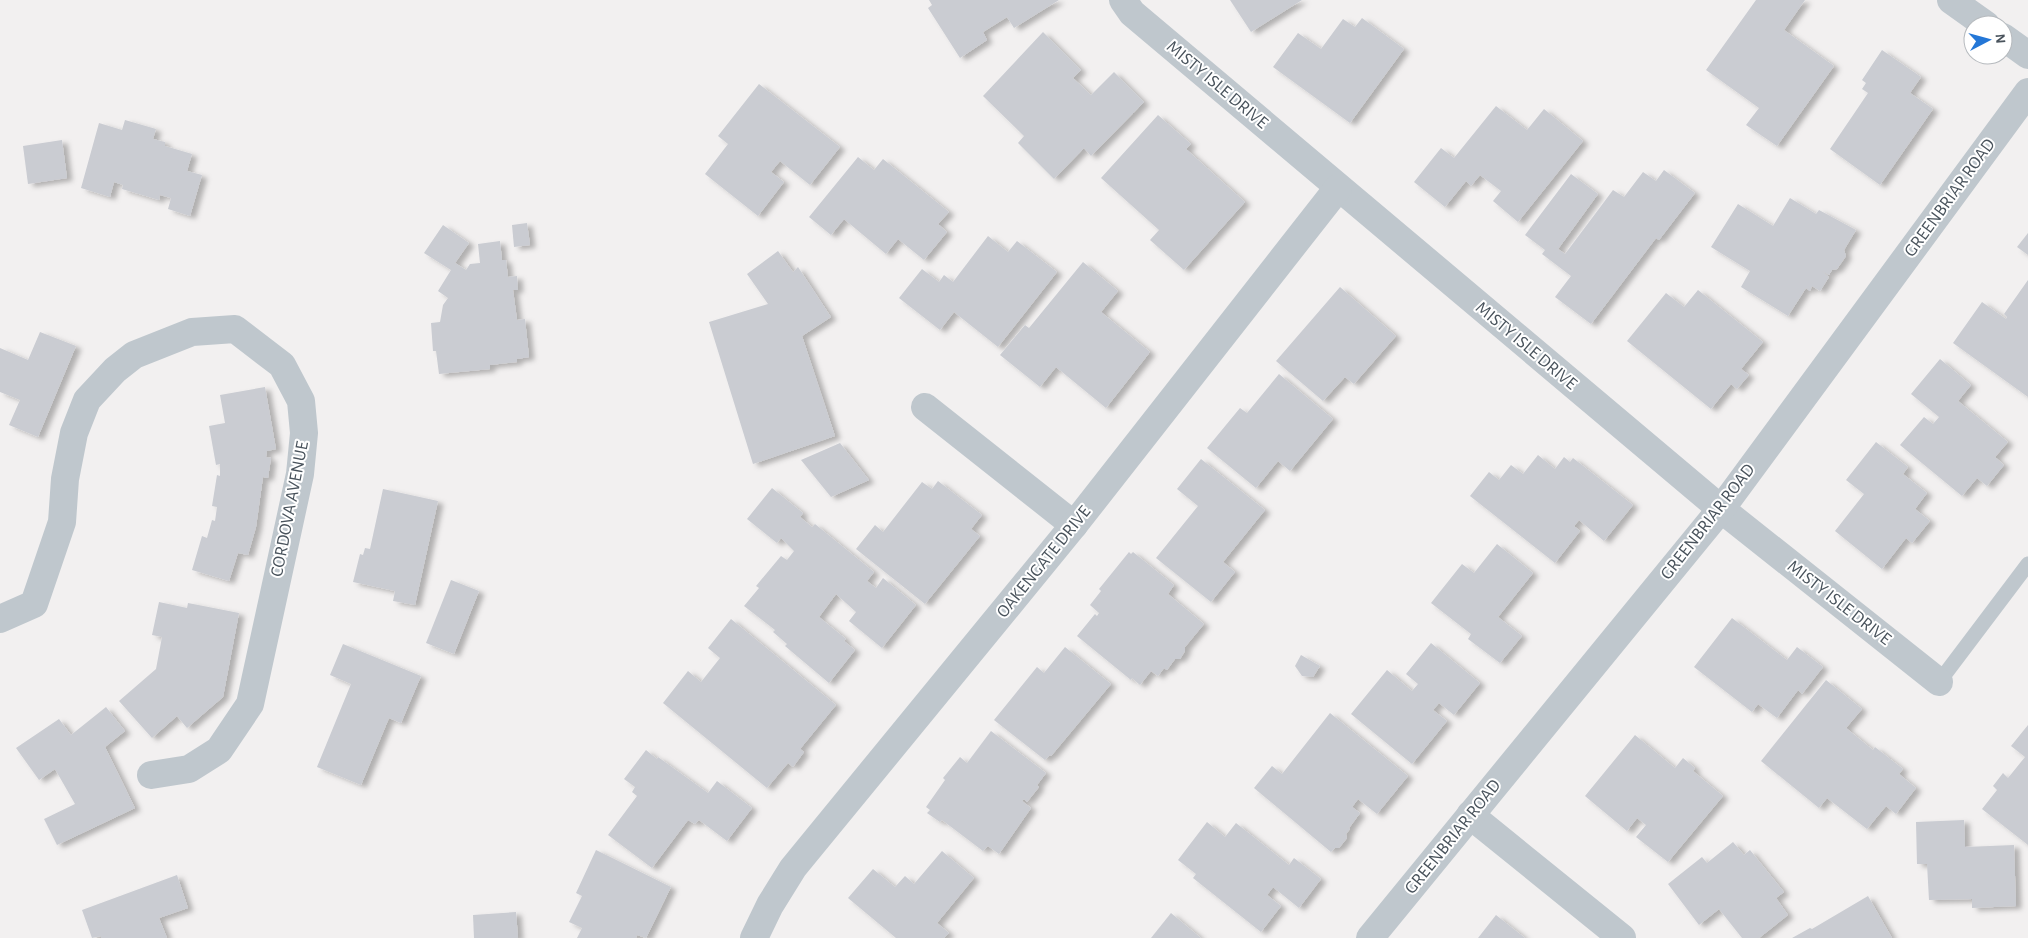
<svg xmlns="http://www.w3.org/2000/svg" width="2028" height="938" font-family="'Alegreya Sans',sans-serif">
  <defs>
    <filter id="shadow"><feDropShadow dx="5.5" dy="3" stdDeviation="2.5" flood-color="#0004"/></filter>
  </defs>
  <rect width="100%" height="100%" fill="#f2f0f0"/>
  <g fill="#caccd2" filter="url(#shadow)">
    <polygon points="929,0 1059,0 1014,28 1007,17 983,32 987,40 960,58 928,8 932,5"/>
    <polygon points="1230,0 1302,0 1251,32"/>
    <polygon points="1756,0 1805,0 1784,30 1834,66 1777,146 1746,125 1759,108 1706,70"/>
    <polygon points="1362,18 1404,49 1350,123 1273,67 1298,33 1321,49 1343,19 1355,27"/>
    <polygon points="1043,32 1081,70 1073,78 1091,95 1114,72 1144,102 1091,156 1084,148 1054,179 1018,143 1024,136 983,96"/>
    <polygon points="1882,50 1921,77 1910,93 1933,109 1880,185 1830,149 1868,93 1862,89 1866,83 1862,80"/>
    <polygon points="759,84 840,147 810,185 780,161 771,172 784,182 758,216 705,174 728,144 718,136"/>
    <polygon points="1496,106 1527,130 1544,109 1583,141 1518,222 1493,201 1501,191 1480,175 1471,186 1466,181 1445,207 1414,182 1441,148 1454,158"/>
    <polygon points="1158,115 1191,144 1186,149 1245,202 1184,270 1150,240 1159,230 1101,178"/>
    <polygon points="125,120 156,129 153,139 165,142 165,146 192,154 187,171 202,175 190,216 168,209 171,198 160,195 159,200 122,189 123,185 114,182 110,197 81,188 99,123 122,130"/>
    <polygon points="62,140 67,178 28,184 23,146"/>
    <polygon points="858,157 874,170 883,159 949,212 938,224 947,232 924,260 898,239 886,254 844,219 831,235 809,217"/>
    <polygon points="1664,170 1695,193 1659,240 1656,238 1591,324 1555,297 1571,276 1542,254 1545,250 1525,235 1571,174 1598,194 1558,249 1565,254 1613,190 1624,197 1643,172 1656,181"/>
    <polygon points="1790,198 1816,214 1819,210 1856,230 1844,250 1846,256 1837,269 1832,270 1829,275 1822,271 1829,277 1820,291 1812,286 1810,291 1806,288 1788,316 1741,287 1750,271 1711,247 1738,204 1773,226"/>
    <polygon points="527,223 530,245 514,247 512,225"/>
    <polygon points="443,225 469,243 455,263 466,270 470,264 480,263 478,244 500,241 502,260 506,260 508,277 517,276 518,290 513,290 517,320 525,319 529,357 517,359 517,362 490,365 490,369 439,374 436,351 433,351 431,323 440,322 443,305 448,298 438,291 451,270 424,253"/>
    <polygon points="2028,233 2028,255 2017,247"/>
    <polygon points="988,236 1008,252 1017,241 1057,272 998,347 954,312 940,330 899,298 922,269 939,282 944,275 953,282"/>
    <polygon points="778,251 793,272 798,267 831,317 802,336 835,436 753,464 709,322 768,304 747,274"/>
    <polygon points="1083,262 1118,291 1101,312 1150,352 1106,408 1056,367 1040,387 1000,355 1025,325 1029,328"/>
    <polygon points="2028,280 2028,397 1953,343 1982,302 2006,319 2007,317 2004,314"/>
    <polygon points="1340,287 1396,336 1354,384 1345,377 1323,401 1276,361"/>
    <polygon points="1698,290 1763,342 1741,369 1749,375 1737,389 1731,384 1711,409 1627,341 1666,293 1684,307"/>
    <polygon points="40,332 76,346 38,437 9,425 20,400 0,392 0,348 28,360"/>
    <polygon points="1940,359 1971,385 1958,401 2008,442 1995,457 2004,465 1987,486 1977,478 1962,496 1900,445 1924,417 1933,424 1939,417 1911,394"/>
    <polygon points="1279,374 1333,419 1290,471 1278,461 1256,488 1207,448 1240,408 1247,413"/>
    <polygon points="265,387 276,449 267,451 266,457 271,458 268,478 263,477 256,527 248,555 238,553 229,581 192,570 202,536 207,538 212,520 215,521 217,507 212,506 217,475 220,476 220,464 216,465 209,426 225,423 220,395"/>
    <polygon points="1876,442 1908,467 1903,474 1927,493 1915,509 1930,521 1912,543 1906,538 1882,569 1835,531 1864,494 1846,480"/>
    <polygon points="840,443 869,480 831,497 801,460"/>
    <polygon points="1538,455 1555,469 1564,457 1570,462 1573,458 1633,505 1604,541 1579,520 1574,526 1580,531 1555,563 1470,496 1489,472 1499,480 1511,465 1523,474"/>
    <polygon points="1201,459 1265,510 1223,562 1235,572 1211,602 1156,558 1198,506 1177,489"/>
    <polygon points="938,481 982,515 971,529 980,536 925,604 856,549 875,525 883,532 922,482 932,489"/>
    <polygon points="772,488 803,513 800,517 812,527 815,524 874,572 867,581 876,588 883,578 916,605 882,648 849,621 856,612 836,594 819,617 846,639 844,641 855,650 829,683 785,646 787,644 773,632 775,630 744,606 759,588 756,586 781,556 787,560 794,551 781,538 777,543 747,519"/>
    <polygon points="383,489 438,501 415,605 393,601 395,591 353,582 360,554 363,555 365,548 370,549"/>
    <polygon points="1497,544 1533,573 1498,617 1522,636 1500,663 1468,639 1471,634 1431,603 1462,564 1474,573"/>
    <polygon points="1129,552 1131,554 1133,552 1174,585 1168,594 1204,624 1185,647 1185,651 1180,659 1175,659 1167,670 1164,668 1158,676 1151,671 1140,685 1132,678 1131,680 1077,636 1095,614 1097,616 1099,613 1090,605 1101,591 1099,589"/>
    <polygon points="451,580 479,591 454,654 426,643"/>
    <polygon points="159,602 187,608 188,603 239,613 223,697 187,728 177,716 152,738 119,701 156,669 162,637 152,635"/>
    <polygon points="1732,618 1787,660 1797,647 1823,667 1802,694 1798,690 1777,718 1758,704 1752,712 1694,667"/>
    <polygon points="731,619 836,705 800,749 804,752 793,767 788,763 767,788 663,703 688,671 701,682 720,658 708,648"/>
    <polygon points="1431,643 1480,683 1454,715 1439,703 1433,710 1447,721 1412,764 1351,714 1387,670 1412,691 1418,684 1406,674"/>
    <polygon points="343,644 421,676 401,723 389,718 361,785 317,767 351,684 330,675"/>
    <polygon points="1065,647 1111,684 1051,756 1050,755 1045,760 994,720 1037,667 1044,673"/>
    <polygon points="1301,655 1320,666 1313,677 1302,676 1295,666"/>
    <polygon points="1826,680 1862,709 1846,728 1873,750 1875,747 1903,769 1899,774 1916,788 1896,814 1886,806 1867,829 1827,798 1819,808 1761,761"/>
    <polygon points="106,707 125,731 105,747 135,808 57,845 44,819 75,804 55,769 39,780 16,748 59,719 71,735"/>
    <polygon points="1330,713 1408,776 1377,814 1358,799 1352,807 1360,813 1349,828 1350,829 1346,834 1347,838 1339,848 1335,848 1331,852 1254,788 1272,766 1282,774"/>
    <polygon points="2028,725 2028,845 1982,809 1997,790 1993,786 2003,773 2008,778 2025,757 2011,746"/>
    <polygon points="991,731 1046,773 1037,785 1039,787 1027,802 1024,799 1022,801 1031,808 999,854 988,846 983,851 942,820 940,822 927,813 930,810 926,807 945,780 943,778 960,757 967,763"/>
    <polygon points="1635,735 1675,768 1683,758 1695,768 1693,771 1723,796 1668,862 1636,837 1646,825 1637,818 1627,831 1585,796"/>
    <polygon points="646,750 657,759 658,757 708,793 717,781 752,808 727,841 699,820 695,824 688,820 652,868 608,835 637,796 632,792 635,787 624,779"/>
    <polygon points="1964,820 1965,847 2014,845 2016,906 1972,908 1972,899 1929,900 1927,864 1917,864 1916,822"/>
    <polygon points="1207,822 1225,837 1236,823 1289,865 1294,858 1321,879 1299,908 1273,887 1267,895 1281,906 1261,932 1193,878 1196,874 1178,860"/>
    <polygon points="1733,842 1744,855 1750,850 1784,892 1776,898 1788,915 1759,938 1742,938 1719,909 1699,925 1668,884 1702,857 1707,863"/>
    <polygon points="596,850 671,887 646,938 637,935 636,938 577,938 582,928 569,922 582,896 576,893"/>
    <polygon points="942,851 974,878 937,923 949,933 944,938 896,938 848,898 873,869 895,887 905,876 914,884"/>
    <polygon points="177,875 188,908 159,918 167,938 101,938 101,936 92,938 82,910"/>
    <polygon points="1868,896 1892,938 1792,938 1810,928 1812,929"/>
    <polygon points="516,912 518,938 474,938 473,915"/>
    <polygon points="1171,913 1201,938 1151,938"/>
    <polygon points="1496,915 1525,938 1478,938"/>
  </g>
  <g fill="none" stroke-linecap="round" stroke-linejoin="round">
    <polyline stroke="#bfc7cd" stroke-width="15" points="1939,682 2028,564"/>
    <g stroke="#bfc7cd" stroke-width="28">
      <polyline points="1123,0 1132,13 1721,509 1939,682"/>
      <polyline points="1951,0 1986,25"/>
      <polyline points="2003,37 2028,55"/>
      <polyline points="925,407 1074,525"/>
      <polyline points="0,619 34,604 62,522 65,479 74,433 87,400 115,370 134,355 192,332 235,329 282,365 301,401 304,433 300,474 250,704 219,750 189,769 151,775"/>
      <polyline points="1470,815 1622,938"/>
      <polyline points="754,938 770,905 793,868 1074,525 1338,188"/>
      <polyline points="1370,938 1721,509 2028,92"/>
    </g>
  </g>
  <g text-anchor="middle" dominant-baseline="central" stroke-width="4" stroke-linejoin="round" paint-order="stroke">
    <g font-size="18" fill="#49535c" stroke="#fff">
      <text transform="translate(1217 85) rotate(40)">MISTY ISLE DRIVE</text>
      <text transform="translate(1950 198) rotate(-54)">GREENBRIAR ROAD</text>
      <text transform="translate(1526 346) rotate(40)">MISTY ISLE DRIVE</text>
      <text transform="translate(290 509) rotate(-79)">CORDOVA AVENUE</text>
      <text transform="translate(1708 522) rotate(-52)">GREENBRIAR ROAD</text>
      <text transform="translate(1044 562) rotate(-51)">OAKENGATE DRIVE</text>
      <text transform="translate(1839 603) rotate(38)">MISTY ISLE DRIVE</text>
      <text transform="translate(1453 837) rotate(-51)">GREENBRIAR ROAD</text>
    </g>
  </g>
  <g transform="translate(1988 40) rotate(84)"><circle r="24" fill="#ffffff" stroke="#b6babe"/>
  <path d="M0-4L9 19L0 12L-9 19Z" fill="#2477d7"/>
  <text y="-8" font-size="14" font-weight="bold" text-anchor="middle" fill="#49535c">N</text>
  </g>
</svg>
